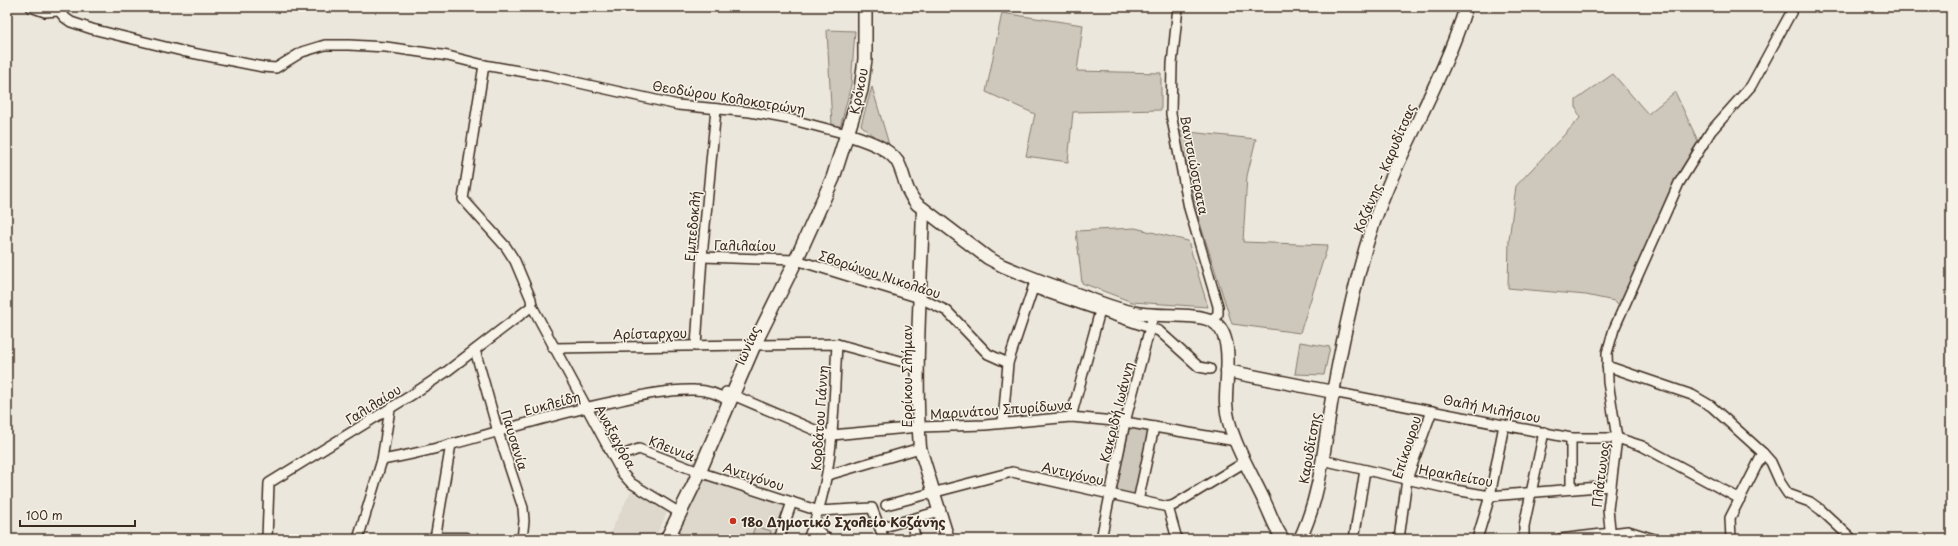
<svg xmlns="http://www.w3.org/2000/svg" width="1958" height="546" font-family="'Playpen Sans',sans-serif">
  <rect width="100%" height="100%" fill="#ece7dc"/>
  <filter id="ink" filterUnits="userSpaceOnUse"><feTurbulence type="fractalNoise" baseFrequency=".025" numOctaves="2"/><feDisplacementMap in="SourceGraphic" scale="8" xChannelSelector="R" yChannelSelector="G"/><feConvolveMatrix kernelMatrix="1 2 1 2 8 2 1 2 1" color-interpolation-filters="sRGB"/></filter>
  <g filter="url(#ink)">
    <g fill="#ddd7cc">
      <polygon points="703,478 788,507 775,539 673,539"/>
      <polygon points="631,491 667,512 655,539 607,539"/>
    </g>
    <g fill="#cec8bc" stroke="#84796d">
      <polygon points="1002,13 1083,25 1077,71 1161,73 1161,110 1073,112 1068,162 1026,156 1035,114 986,92"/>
      <polygon points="827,30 855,31 851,85 840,128 832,125"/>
      <polygon points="1613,74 1648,114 1675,92 1699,143 1692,151 1675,184 1619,306 1614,301 1586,295 1508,288 1509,240 1516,186 1580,118 1576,108 1576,100"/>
      <polygon points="872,87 890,148 879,141 861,125"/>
      <polygon points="1179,131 1256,139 1247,176 1243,242 1328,245 1300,333 1232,324 1199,220"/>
      <polygon points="1135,228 1188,241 1208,307 1132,302 1082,283 1076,231"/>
      <polygon points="1300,342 1330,347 1324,375 1295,374"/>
      <polygon points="1130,426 1150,431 1136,497 1115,492"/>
      <polygon points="755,526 771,531 769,539 751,539"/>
    </g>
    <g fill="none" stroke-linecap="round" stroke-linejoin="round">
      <g stroke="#3b2a1e" stroke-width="12">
        <g id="minor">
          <polyline points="31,7 45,12 58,11"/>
          <polyline points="56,7 64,17 71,22 92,29 182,51 263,67 276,68 302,52 325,45 349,45 386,47 448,56 484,65 548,76 678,105 750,112 789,119 847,134"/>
          <polyline points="1178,7 1172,64 1171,114 1189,208 1218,306 1218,314 1211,321"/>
          <polyline points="484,65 463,199 506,247 515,261 531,299 532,306 622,473 631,483 680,513"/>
          <polyline points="702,257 796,260 920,298 947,311 988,354 1008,363"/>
          <polyline points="1033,288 1159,331 1199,367 1210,369"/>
          <polyline points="754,345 837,344 919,366"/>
          <polyline points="696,346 702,257 716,109"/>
          <polyline points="553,348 747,345"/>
          <polyline points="475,350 498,432 523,508 524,521 522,539"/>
          <polyline points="1607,366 1692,395 1711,406 1763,453 1771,462 1780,482 1788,494 1810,502 1821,510 1852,539"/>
          <polyline points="726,392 824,434 832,435 919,427 985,425 1071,417 1125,422 1236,441"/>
          <polyline points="1333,392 1571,438 1617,438 1642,446 1740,499"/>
          <polyline points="1071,417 1100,311"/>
          <polyline points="1003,422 1008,363 1035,282"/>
          <polyline points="614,458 639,449 699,472 819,511 872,508 884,539"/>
          <path d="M382,460C462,446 538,416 617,401C643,395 669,389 695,390C707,390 720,395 729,401"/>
          <polyline points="1322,460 1455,490 1490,496 1611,486"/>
          <polyline points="828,475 920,448"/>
          <polyline points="1571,489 1571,438"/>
          <polyline points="1138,501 1154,427"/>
          <polyline points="886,505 1012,472 1168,507 1174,505 1245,462"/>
          <polyline points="1168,507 1177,539"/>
          <polyline points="910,520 916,539"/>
          <polyline points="813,526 827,539"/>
          <polyline points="880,528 940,511"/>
          <polyline points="267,539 269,483 410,396 446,372 532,306"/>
          <polyline points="358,539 382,460 390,409"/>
          <polyline points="435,539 451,444"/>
          <polyline points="779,539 792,502"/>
          <path d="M808,539C835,475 833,412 837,344"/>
          <polyline points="1101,539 1125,422 1153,316"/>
          <polyline points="1354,539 1365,470"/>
          <polyline points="1399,539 1407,479 1432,411"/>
          <polyline points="1477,539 1490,496 1504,425"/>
          <polyline points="1524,539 1524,526 1544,432"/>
          <polyline points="1560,539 1628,531 1654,539"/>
          <polyline points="1611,539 1608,509 1617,438 1608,382 1607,353 1614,329 1679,183 1711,131 1751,86 1794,7"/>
          <polyline points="1731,539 1730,518 1763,453"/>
        </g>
      </g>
      <g stroke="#3b2a1e" stroke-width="15">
        <g id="tertiary">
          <path d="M847,134C864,140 886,146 897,161C905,174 904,190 917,204L988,258L1003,266C1029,277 1056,287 1082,296C1098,302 1115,309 1131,312C1154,318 1194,312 1212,321C1236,334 1225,380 1226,403C1227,436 1254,477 1267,507C1272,518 1275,528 1283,539"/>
          <path d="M923,209C921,288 914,369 920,448L948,539"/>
          <polyline points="1227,371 1333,392"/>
          <polyline points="433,539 466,539"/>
          <path d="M1300,539C1320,497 1324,449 1331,404C1340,353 1351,300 1365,250C1389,165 1440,91 1466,7"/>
        </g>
      </g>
      <g stroke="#3b2a1e" stroke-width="16">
        <polyline id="secondary" points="667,539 694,484 754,345 796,260 833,178 861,90 865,59 865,7"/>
      </g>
      <use href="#minor" stroke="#f7f3e8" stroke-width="9"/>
      <use href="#tertiary" stroke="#f7f3e8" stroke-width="12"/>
      <use href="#secondary" stroke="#f7f3e8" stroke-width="13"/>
    </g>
  </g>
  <circle fill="#c8321e" stroke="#f7f3e8" stroke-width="1.5" cx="733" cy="521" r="4"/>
  <g text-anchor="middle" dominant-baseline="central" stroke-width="3" stroke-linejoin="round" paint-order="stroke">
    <g font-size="13" fill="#3b2a1e" stroke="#f7f3e8">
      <text transform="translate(858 91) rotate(-79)">Κρόκου</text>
      <text transform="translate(729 97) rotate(9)">Θεοδώρου Κολοκοτρώνη</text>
      <text transform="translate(1195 165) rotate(79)">Βαντσιώστρατα</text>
      <text transform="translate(1384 168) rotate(-67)">Κοζάνης - Καρυδίτσας</text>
      <text transform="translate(692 226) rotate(-85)">Εμπεδοκλή</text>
      <text transform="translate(745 245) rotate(1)">Γαλιλαίου</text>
      <text transform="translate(880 274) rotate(18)">Σβορώνου Νικολάου</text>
      <text transform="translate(650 333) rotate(-1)">Αρίσταρχου</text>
      <text transform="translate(747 345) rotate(-66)">Ιωνίας</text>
      <text transform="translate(906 376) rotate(-90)">Ερρίκου Σλήμαν</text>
      <text transform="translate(552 403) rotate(-15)">Ευκλείδη</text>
      <text transform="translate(373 404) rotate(-32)">Γαλιλαίου</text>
      <text transform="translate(1492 408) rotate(11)">Θαλή Μιλήσιου</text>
      <text transform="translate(1001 409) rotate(-4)">Μαρινάτου Σπυρίδωνα</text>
      <text transform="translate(1116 412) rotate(-76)">Κακριδή Ιωάννη</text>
      <text transform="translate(819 418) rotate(-86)">Κορδάτου Γιάννη</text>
      <text transform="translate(616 436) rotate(61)">Αναξαγόρα</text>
      <text transform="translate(515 440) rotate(73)">Παυσανία</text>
      <text transform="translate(1406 447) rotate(-72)">Επίκουρου</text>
      <text transform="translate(672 448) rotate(21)">Κλεινιά</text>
      <text transform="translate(1309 448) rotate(-80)">Καρυδίτσης</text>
      <text transform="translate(1073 473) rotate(13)">Αντιγόνου</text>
      <text transform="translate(1456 475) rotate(10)">Ηρακλείτου</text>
      <text transform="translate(1600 475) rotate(-83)">Πλάτωνος</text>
      <text transform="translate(754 476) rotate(18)">Αντιγόνου</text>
    </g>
    <g font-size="13" font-weight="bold" fill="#3b2a1e" stroke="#f7f3e8" text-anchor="start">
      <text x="741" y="521">18ο Δημοτικό Σχολείο Κοζάνης</text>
    </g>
  </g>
  <rect width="1958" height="546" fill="none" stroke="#f7f3e8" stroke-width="24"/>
  <rect x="12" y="12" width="1934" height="522" fill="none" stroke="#3b2a1e" stroke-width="1.5" filter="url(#ink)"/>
  <path d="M20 520v6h115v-6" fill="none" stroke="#3b2a1e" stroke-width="2"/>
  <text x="26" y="520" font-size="12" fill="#3b2a1e" stroke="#f7f3e8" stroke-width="3" paint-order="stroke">100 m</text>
</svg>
